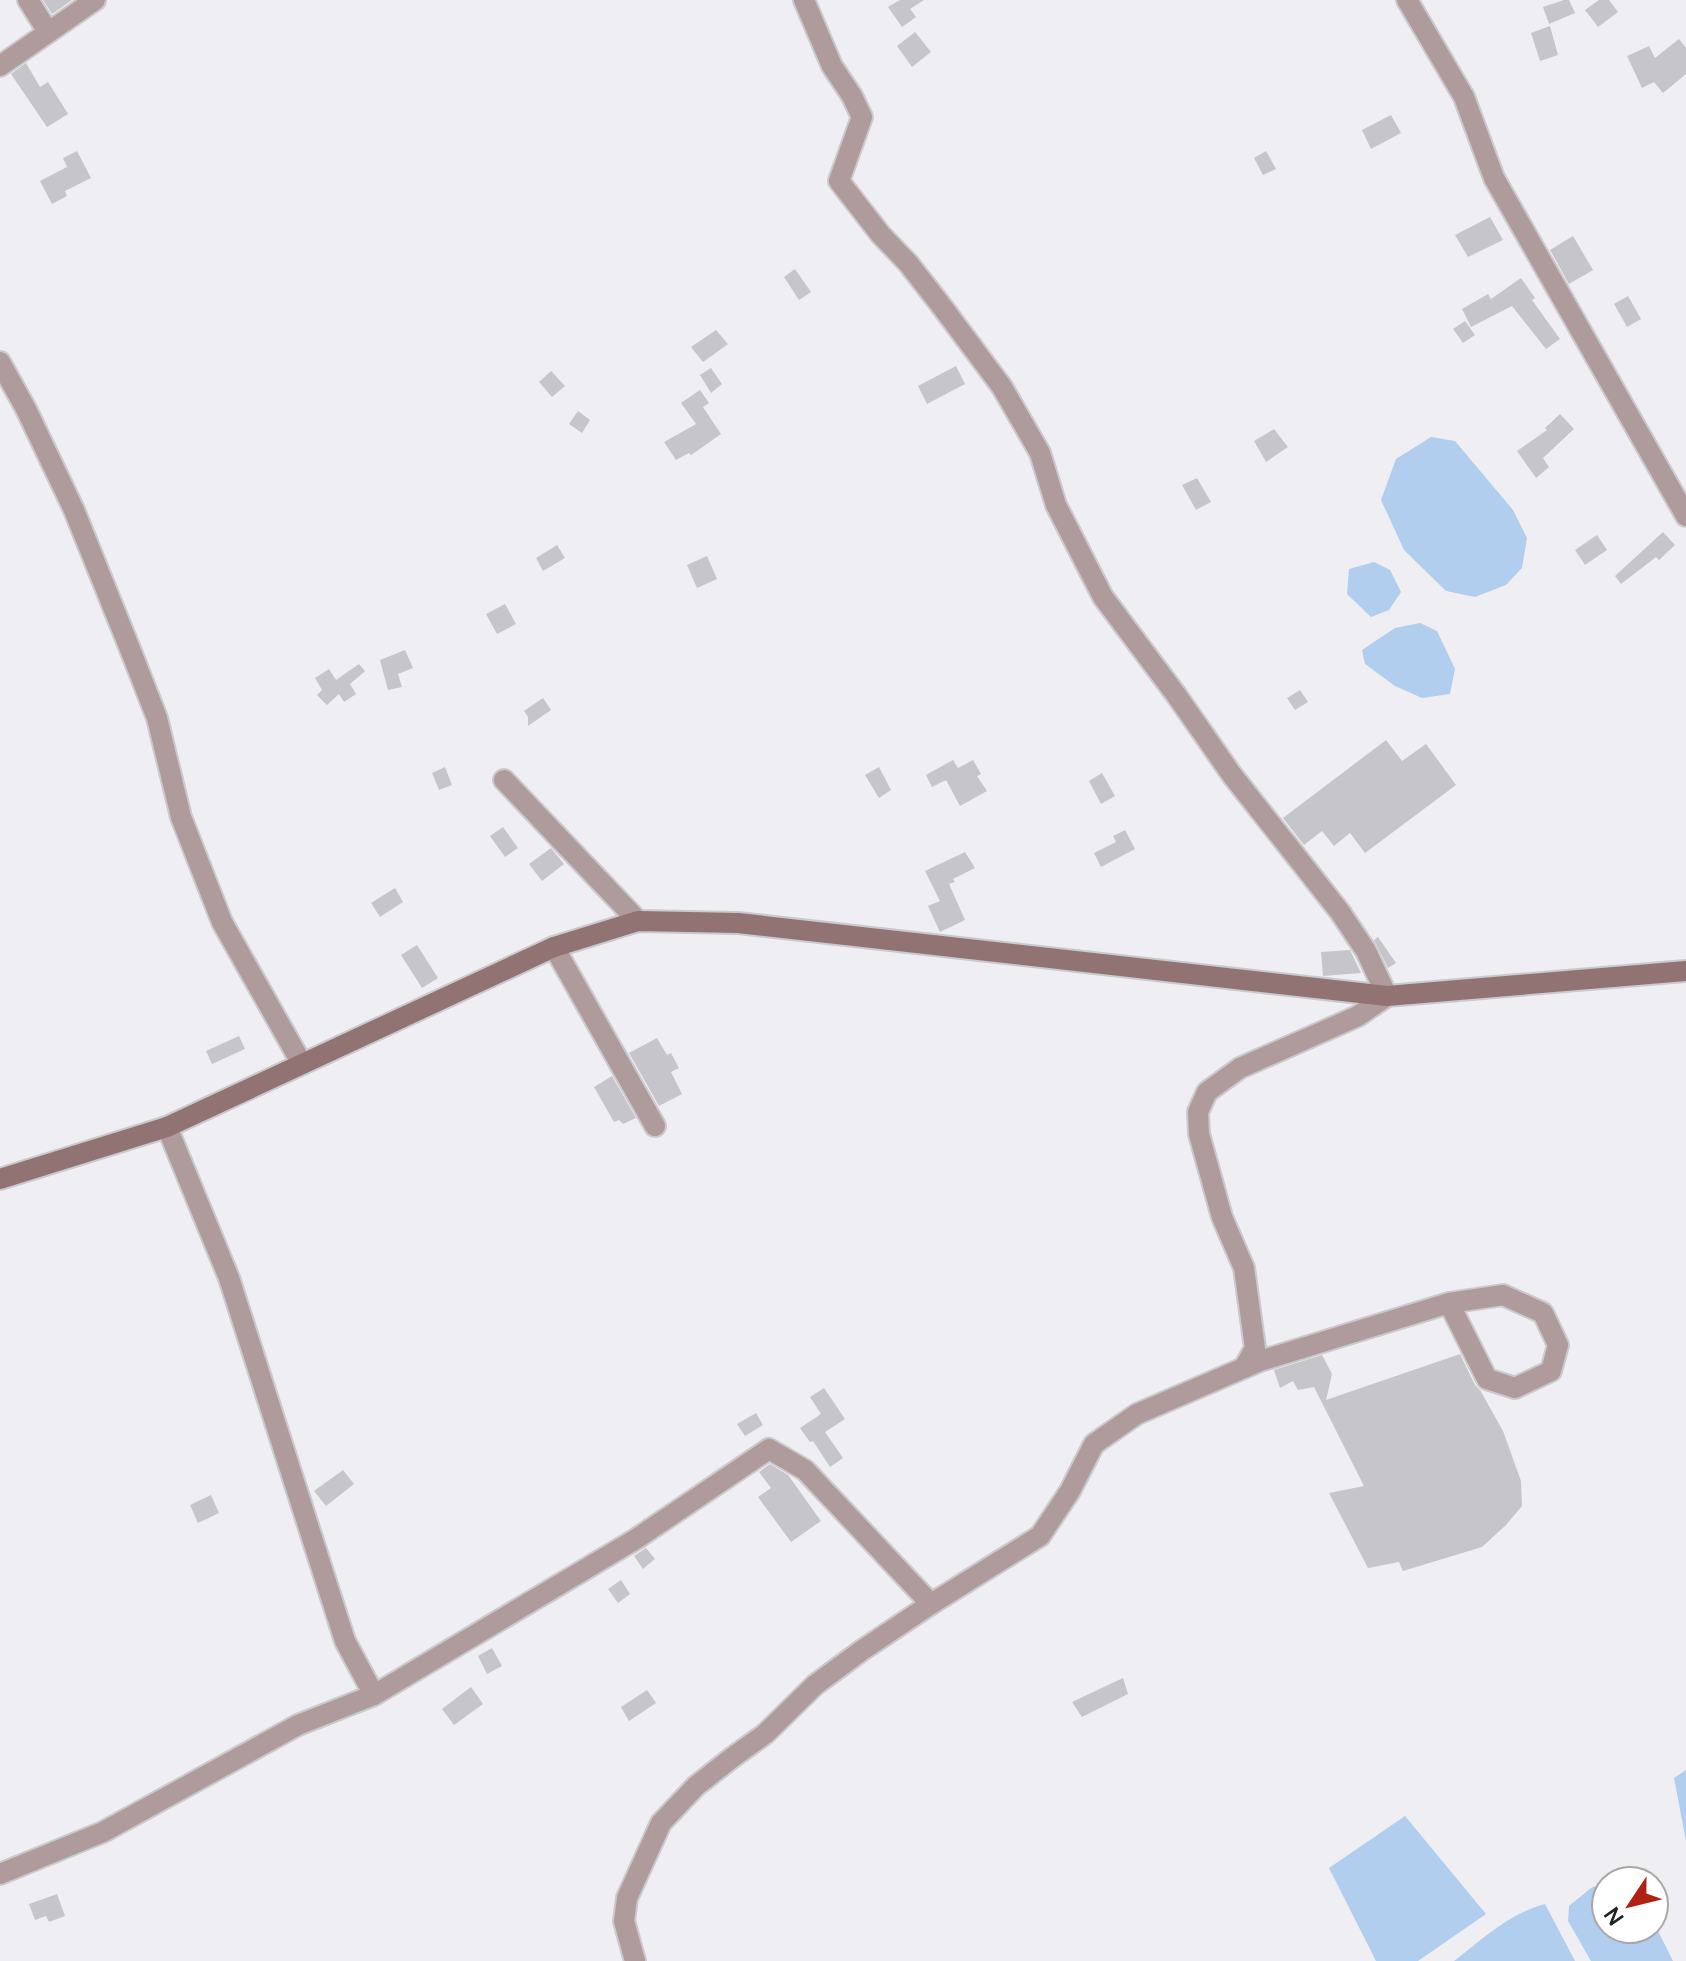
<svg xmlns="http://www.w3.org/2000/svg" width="1686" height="1961" font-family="Manrope,sans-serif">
  <rect width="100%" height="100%" fill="#efeff3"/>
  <g fill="#b1ceee">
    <polygon points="1431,437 1455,441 1513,510 1527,538 1522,568 1506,585 1475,597 1446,591 1404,550 1381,500 1396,459"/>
    <polygon points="1374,562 1390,570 1401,592 1389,610 1371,617 1347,594 1349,569"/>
    <polygon points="1420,623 1437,631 1455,669 1450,694 1422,698 1395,686 1365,664 1362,650 1395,628"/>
    <polygon points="1686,1770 1686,1841 1674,1778"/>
    <polygon points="1405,1816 1486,1914 1418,1961 1376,1961 1329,1868"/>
    <polygon points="1606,1882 1606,1929 1654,1929 1654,1923 1673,1961 1591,1961 1568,1921 1569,1906 1591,1888"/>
    <path d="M1545,1904L1575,1961H1454C1484,1938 1508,1914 1545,1904Z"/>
  </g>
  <g fill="#c6c6ca">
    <polygon points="43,0 72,0 52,14"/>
    <polygon points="900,0 924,0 910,9 916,17 902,27 888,7"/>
    <polygon points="1564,0 1569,0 1575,13 1549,24 1543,7"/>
    <polygon points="1599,0 1609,0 1618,12 1598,27 1585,10"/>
    <polygon points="1550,26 1558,55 1540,61 1531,33"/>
    <polygon points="915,32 931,52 912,67 897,46"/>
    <polygon points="1679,39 1686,48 1686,74 1663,93 1654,82 1642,88 1627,56 1649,46 1655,58"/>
    <polygon points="26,63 40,87 48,82 68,114 47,127 11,74"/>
    <polygon points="1391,115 1401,133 1371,149 1362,130"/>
    <polygon points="77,151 91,178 65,191 67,196 52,204 40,181 67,167 63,158"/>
    <polygon points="1266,151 1276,169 1263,175 1254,158"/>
    <polygon points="1490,217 1503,240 1468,257 1455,235"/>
    <polygon points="1573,236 1593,270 1569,284 1550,250"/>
    <polygon points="795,269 811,292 799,300 784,277"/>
    <polygon points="1521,278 1535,298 1532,300 1560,339 1546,349 1512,306 1471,327 1462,309 1488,294 1491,299"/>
    <polygon points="1628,296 1641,319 1627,327 1614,304"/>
    <polygon points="1465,321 1475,335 1463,343 1453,329"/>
    <polygon points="716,330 728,344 703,362 691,347"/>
    <polygon points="956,366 965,384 927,404 918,386"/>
    <polygon points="711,368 722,384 711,393 700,375"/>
    <polygon points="551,371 565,386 552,397 539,382"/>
    <polygon points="700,390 709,403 703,407 721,434 691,455 689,453 676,460 664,442 696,424 681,403"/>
    <polygon points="578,411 590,420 582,433 569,424"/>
    <polygon points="1560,414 1574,429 1543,458 1549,467 1536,478 1517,451 1547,430 1545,428"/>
    <polygon points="1274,429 1288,447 1266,462 1254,441"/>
    <polygon points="1197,478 1211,502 1196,510 1182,485"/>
    <polygon points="1663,532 1675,545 1659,560 1656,557 1621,584 1615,576"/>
    <polygon points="1597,535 1607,550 1585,565 1575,550"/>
    <polygon points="557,545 565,558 543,571 536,558"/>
    <polygon points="707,556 717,579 697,588 687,565"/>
    <polygon points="505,604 516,624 497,634 486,614"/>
    <polygon points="405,650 413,668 398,674 402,687 388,690 380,660"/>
    <polygon points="359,664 365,671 350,684 356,694 344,702 339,694 327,705 317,695 322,690 315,678 329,669 336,680"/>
    <polygon points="1300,690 1308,702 1295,710 1287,698"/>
    <polygon points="543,698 551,710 528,726 528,717 524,711"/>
    <polygon points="1386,740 1402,761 1426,744 1456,785 1365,853 1350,833 1334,846 1322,831 1304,845 1283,818"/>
    <polygon points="953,760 958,768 973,760 981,774 977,776 987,791 960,806 946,780 932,787 926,775"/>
    <polygon points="445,767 452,785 439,790 432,773"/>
    <polygon points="879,767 891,790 879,798 865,775"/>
    <polygon points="1102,773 1115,796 1101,804 1089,781"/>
    <polygon points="503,827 518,848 505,857 490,836"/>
    <polygon points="1125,830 1135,849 1101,867 1094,853 1116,842 1113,836"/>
    <polygon points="551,848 564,864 542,881 529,864"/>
    <polygon points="965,852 975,868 953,879 955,882 949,884 965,920 940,932 928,906 940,901 925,871"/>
    <polygon points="395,888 403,902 380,917 371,903"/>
    <polygon points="1378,937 1396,963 1388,968 1374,940"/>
    <polygon points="417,945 438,978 422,988 401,955"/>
    <polygon points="1350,950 1361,973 1323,976 1321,952"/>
    <polygon points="239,1036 245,1049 212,1064 206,1051"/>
    <polygon points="657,1038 667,1055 671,1053 679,1068 671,1072 682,1094 659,1106 629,1053"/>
    <polygon points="612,1076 636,1118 623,1124 619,1120 614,1122 594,1087"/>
    <polygon points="1460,1354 1475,1385 1480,1390 1503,1431 1521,1481 1522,1506 1506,1525 1482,1547 1403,1571 1399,1562 1368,1568 1329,1493 1364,1486 1314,1387 1298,1390 1293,1381 1280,1388 1274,1370 1322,1355 1332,1374 1326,1400"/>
    <polygon points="824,1388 845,1419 825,1432 843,1458 830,1467 813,1441 810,1442 800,1428 821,1414 810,1397"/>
    <polygon points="756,1413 763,1425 745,1436 737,1424"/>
    <polygon points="770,1464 788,1475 821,1521 791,1542 758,1497 771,1488 759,1472"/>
    <polygon points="343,1470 354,1484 326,1506 314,1491"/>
    <polygon points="211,1495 219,1513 198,1523 190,1505"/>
    <polygon points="646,1548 655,1559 643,1569 634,1556"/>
    <polygon points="621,1580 630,1594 618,1603 608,1589"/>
    <polygon points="492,1648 502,1666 487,1674 478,1656"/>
    <polygon points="1123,1678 1128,1694 1082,1717 1072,1702"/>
    <polygon points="471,1687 483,1704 454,1725 442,1709"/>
    <polygon points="647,1690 656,1703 629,1721 621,1707"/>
    <polygon points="57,1894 65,1916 49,1922 46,1916 35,1920 29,1904"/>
  </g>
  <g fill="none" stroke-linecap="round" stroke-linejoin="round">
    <g stroke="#cacace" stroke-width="24">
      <g id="street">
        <polyline points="28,0 48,32"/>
        <polyline points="804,0 832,66 852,96 862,117 839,181 881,235 908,263 940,304 1002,387 1040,453 1056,505 1103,597 1177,696 1232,775 1340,912 1366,951 1387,996 1358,1016 1240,1068 1207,1092 1198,1112 1199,1134 1222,1217 1244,1268 1255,1348 1244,1368"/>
        <polyline points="1407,0 1464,97 1494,178 1686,516"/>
        <polyline points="0,66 95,0"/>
        <polyline points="0,362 26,409 74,510 132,654 157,718 181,817 222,922 302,1064"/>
        <polyline points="504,780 638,921"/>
        <polyline points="554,947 655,1126"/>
        <polyline points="167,1127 229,1278 345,1641 374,1695"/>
        <polyline points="0,1874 103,1832 298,1725 374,1695 636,1539 769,1449 805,1470 931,1604"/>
        <polyline points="635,1961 624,1921 627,1898 661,1823 696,1786 733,1757 765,1734 815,1685 861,1651 931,1604 1040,1536 1070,1491 1094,1444 1137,1414 1260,1361 1449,1303 1503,1295 1543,1313 1558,1345 1551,1371 1515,1388 1487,1379 1449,1303"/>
      </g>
    </g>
    <g stroke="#cacace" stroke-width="24">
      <polyline id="secondary" points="0,1179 167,1127 554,947 638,921 738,923 1387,996 1686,971"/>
    </g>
    <use href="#street" stroke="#b09b9c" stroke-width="20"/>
    <use href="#secondary" stroke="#917374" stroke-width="20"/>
  </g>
  <g transform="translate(1630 1905) rotate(235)"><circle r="38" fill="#ffffff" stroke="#a7a7a7" stroke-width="2"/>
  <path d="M0-6L14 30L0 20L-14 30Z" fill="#b02112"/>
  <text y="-12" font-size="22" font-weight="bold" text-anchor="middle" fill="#222223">N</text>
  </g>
</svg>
